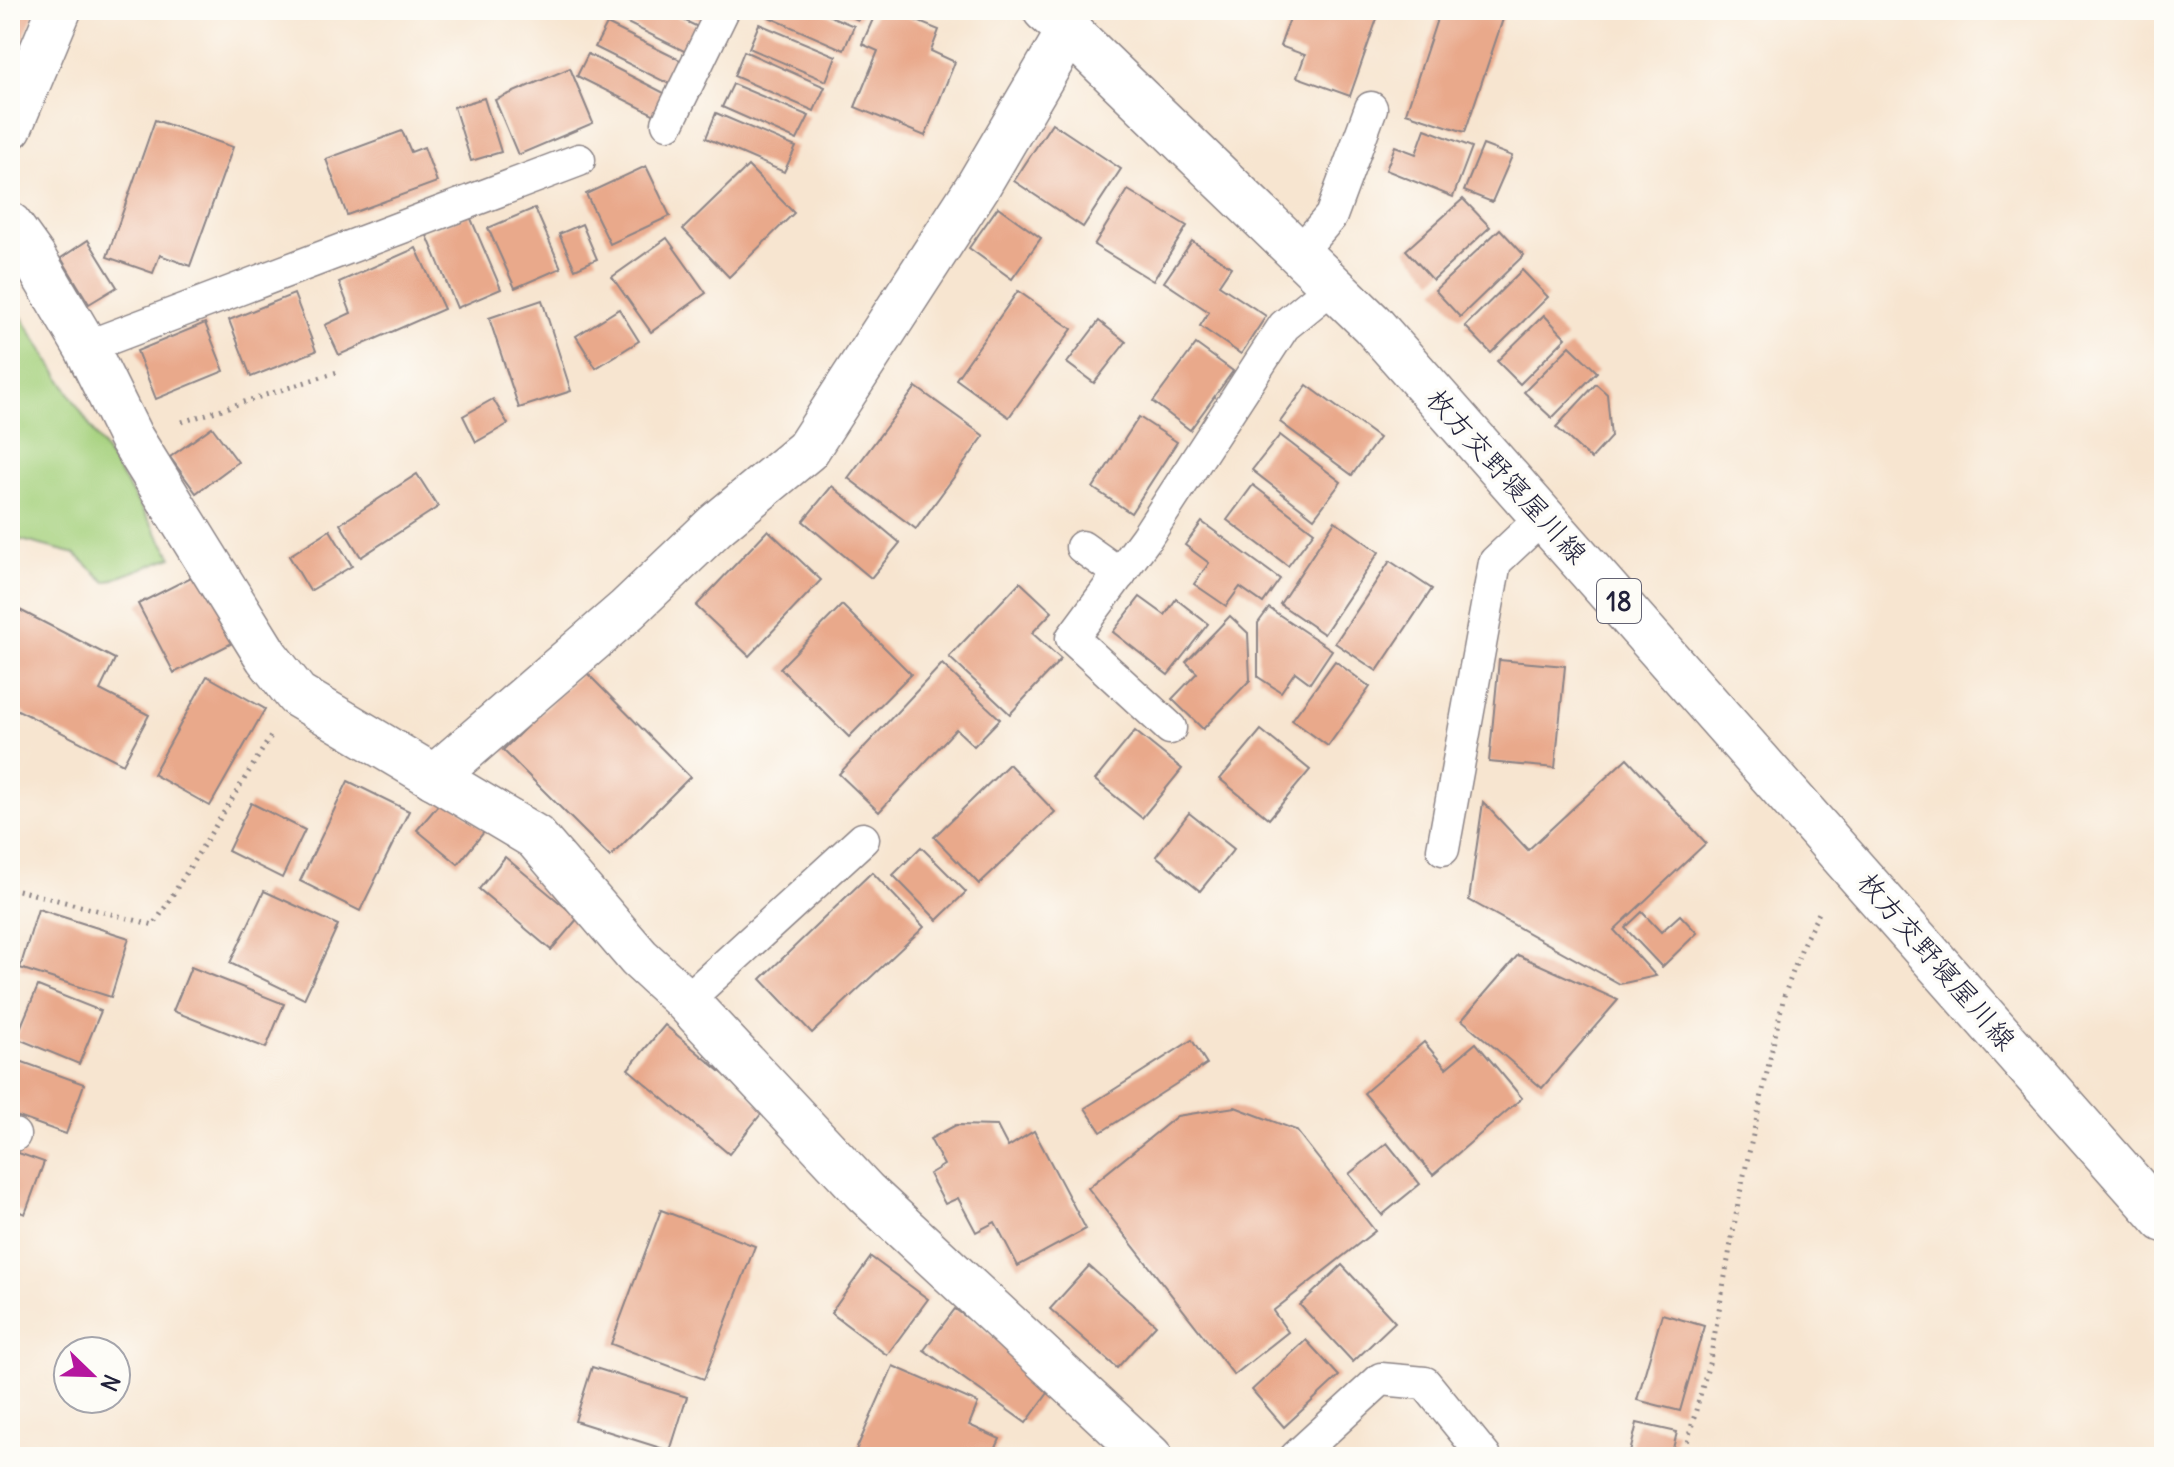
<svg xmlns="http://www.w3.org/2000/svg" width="2174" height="1467" font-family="Delius,'Klee One',sans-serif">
  <rect width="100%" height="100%" fill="#fdfcf7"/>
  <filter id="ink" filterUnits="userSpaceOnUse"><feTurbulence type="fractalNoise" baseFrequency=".0125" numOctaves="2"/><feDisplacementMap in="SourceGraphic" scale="16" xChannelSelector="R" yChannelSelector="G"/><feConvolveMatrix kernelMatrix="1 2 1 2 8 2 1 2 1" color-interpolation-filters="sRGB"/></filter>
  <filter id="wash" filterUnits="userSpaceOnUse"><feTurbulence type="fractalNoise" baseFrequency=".006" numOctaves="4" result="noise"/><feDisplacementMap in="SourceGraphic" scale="32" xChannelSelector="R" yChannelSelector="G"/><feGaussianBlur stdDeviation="1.8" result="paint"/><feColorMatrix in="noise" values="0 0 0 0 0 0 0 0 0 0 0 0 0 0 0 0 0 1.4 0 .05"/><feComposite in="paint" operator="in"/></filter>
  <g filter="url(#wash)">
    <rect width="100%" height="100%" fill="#f7e5d0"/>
    <polygon fill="#a6d17e" stroke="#647a5c" stroke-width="2" points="21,316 172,557 106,582 75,554 10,537 10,324"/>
    <g id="blocks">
      <g fill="#e9a98b">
        <polygon points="10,10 26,10 34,13 10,72"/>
        <polygon points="616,10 663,10 700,28 688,53 613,16"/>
        <polygon points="680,10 707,10 702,21"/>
        <polygon points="766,10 816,10 854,26 844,50 764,15"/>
        <polygon points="836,10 863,10 858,20"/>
        <polygon points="877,10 890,10 939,30 931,51 955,62 925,136 855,107 878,51 862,44"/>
        <polygon points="1293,10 1380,10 1350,96 1297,77 1305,55 1280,46"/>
        <polygon points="1440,10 1506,10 1465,132 1406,113"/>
        <polygon points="607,24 684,62 673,86 595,47"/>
        <polygon points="759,24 836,56 826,81 749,48"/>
        <polygon points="744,51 825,87 814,111 734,76"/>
        <polygon points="588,54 666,94 655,115 577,76"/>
        <polygon points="570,68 593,123 518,155 495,100"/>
        <polygon points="733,84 809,116 797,140 722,107"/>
        <polygon points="484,98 501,152 471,161 454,107"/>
        <polygon points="716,113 796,147 784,172 706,138"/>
        <polygon points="155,120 233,147 190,266 160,255 153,273 107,257"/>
        <polygon points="1052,123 1121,169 1083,227 1014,181"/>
        <polygon points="1425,129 1472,147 1453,197 1386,170 1395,146 1416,154"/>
        <polygon points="402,131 411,152 424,147 437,182 347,215 326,159"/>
        <polygon points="1483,145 1512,156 1492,202 1464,191"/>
        <polygon points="646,166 670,216 610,244 586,194"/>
        <polygon points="748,166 794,213 729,277 683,229"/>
        <polygon points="1128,190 1187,226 1153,281 1094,245"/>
        <polygon points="1463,199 1490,227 1433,280 1406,250"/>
        <polygon points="998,207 1041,238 1012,279 969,248"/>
        <polygon points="535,208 561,268 515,288 488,228"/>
        <polygon points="469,214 501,289 457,308 426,233"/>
        <polygon points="582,224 597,259 575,269 559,234"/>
        <polygon points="1500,229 1524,255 1460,317 1435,290"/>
        <polygon points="667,238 706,293 651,332 612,277"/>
        <polygon points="88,240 117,287 89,304 61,258"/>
        <polygon points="1192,241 1231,267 1219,285 1266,316 1241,354 1200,326 1209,312 1164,282"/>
        <polygon points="416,248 444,309 339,355 325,325 351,313 339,282"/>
        <polygon points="1522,270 1548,297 1491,353 1465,326"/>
        <polygon points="1018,291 1072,329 1009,417 956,379"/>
        <polygon points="294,294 316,351 251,377 229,320"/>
        <polygon points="542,300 571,391 519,408 489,318"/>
        <polygon points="619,309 639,341 596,368 576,336"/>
        <polygon points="1544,315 1566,338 1520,384 1497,361"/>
        <polygon points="1099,321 1126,342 1094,383 1067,363"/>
        <polygon points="205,323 224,371 156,399 137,351"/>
        <polygon points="1196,344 1233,371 1190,430 1153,402"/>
        <polygon points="1570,346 1597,372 1552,418 1524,392"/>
        <polygon points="1596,384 1607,394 1611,437 1591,459 1556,427"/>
        <polygon points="1307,385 1379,438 1352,475 1280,422"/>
        <polygon points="916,387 984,436 916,529 848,478"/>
        <polygon points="493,399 508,424 476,442 463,416"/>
        <polygon points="1139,417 1177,442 1131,513 1093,488"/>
        <polygon points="212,427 238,462 196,493 170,457"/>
        <polygon points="1280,435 1341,482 1314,518 1252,470"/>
        <polygon points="417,474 438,507 361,557 340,524"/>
        <polygon points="1253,485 1314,532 1288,566 1227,520"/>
        <polygon points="832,486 900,543 871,578 803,521"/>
        <polygon points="1335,521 1379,552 1324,634 1280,604"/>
        <polygon points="1202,522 1280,579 1263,603 1240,587 1226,606 1194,584 1209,563 1185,545"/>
        <polygon points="330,530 352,566 310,591 289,556"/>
        <polygon points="768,530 821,580 749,656 696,606"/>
        <polygon points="1390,561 1432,589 1377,671 1335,643"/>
        <polygon points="203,571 238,640 174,673 138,604"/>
        <polygon points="1020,582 1052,612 1032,633 1061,659 1010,714 949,657"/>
        <polygon points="1140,597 1165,615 1176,599 1208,624 1168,675 1113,632"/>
        <polygon points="10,605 115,659 100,690 149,715 123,764 10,706"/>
        <polygon points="842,605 911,674 849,737 780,668"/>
        <polygon points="1269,608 1332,650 1310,683 1295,672 1281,692 1258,677 1258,623"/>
        <polygon points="1230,616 1248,633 1250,680 1203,729 1172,699 1197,673 1186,662"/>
        <polygon points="1499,660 1565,666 1555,768 1489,762"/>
        <polygon points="1335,661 1370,687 1328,746 1292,720"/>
        <polygon points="942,664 1000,719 974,746 956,729 879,812 839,774"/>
        <polygon points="584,670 690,777 610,857 503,750"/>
        <polygon points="207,676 265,709 210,806 153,774"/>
        <polygon points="1261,730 1310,770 1269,819 1220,779"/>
        <polygon points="1135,731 1182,769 1142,818 1095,780"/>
        <polygon points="1627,758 1706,843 1614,930 1656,976 1620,984 1469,900 1483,802 1528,850"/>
        <polygon points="1009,764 1055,812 979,884 934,837"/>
        <polygon points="348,781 409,811 360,911 300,881"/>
        <polygon points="445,797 485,831 458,864 417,830"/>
        <polygon points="251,803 305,830 282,878 228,851"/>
        <polygon points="1189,813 1234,849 1200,891 1156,856"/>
        <polygon points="921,847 966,892 937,920 893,875"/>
        <polygon points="505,857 578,918 551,950 479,889"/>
        <polygon points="872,872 924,927 812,1033 761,979"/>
        <polygon points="264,891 338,925 304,999 230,963"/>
        <polygon points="38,909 129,938 111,997 20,968"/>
        <polygon points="1642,912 1661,932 1680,915 1697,933 1662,967 1625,928"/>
        <polygon points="1518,955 1618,1000 1542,1088 1462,1020"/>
        <polygon points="191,967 284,1004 266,1048 173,1011"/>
        <polygon points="38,986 101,1011 79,1064 16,1038"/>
        <polygon points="665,1025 765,1109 729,1154 628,1069"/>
        <polygon points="1192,1040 1207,1064 1101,1132 1085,1108"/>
        <polygon points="1424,1042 1446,1068 1476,1043 1522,1098 1433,1175 1364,1093"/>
        <polygon points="17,1060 84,1084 66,1134 10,1114 10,1080"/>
        <polygon points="1235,1107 1296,1130 1375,1231 1273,1311 1288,1332 1234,1375 1088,1188 1177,1116"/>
        <polygon points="956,1125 997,1126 1008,1147 1034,1131 1086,1229 1018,1266 995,1222 976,1232 958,1198 945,1204 929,1174 944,1165 930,1139"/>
        <polygon points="1387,1143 1420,1184 1382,1215 1349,1174"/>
        <polygon points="10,1150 44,1162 25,1214 10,1208"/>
        <polygon points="661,1210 755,1246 704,1379 611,1344"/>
        <polygon points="871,1257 928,1299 887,1355 831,1313"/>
        <polygon points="1342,1265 1395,1322 1353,1362 1300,1305"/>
        <polygon points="1089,1266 1156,1325 1117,1368 1050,1309"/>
        <polygon points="955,1309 1056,1382 1026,1423 924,1350"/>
        <polygon points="1662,1314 1704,1326 1680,1411 1637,1400"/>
        <polygon points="1306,1340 1339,1376 1284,1427 1252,1390"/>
        <polygon points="893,1366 978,1403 969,1425 1000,1439 992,1457 853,1457"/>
        <polygon points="592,1367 687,1397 670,1451 575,1421"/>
        <polygon points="1637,1423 1677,1432 1671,1457 1629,1457"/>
      </g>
    </g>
  </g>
  <g filter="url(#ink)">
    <use href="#blocks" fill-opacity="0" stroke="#8c8486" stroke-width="2"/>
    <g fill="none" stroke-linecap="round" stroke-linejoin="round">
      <g stroke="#8c8486" stroke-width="35">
        <g id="lane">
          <polyline points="668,123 723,10"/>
          <polyline points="1299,253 1331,216 1371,108"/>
          <polyline points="86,347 579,160"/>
          <polyline points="1082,547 1120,574"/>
          <polyline points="1170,728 1072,638 1146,538 1284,326 1333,286"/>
          <polyline points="1443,849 1495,562 1544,516"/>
          <polyline points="686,1001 863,839"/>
          <polyline points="10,1134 14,1135"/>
          <polyline points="1296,1457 1381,1379 1425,1383 1485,1457"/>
        </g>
      </g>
      <g stroke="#8c8486" stroke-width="47">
        <g id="street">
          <polyline points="10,127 59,10"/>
          <polyline points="10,225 33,257 86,347 131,438 267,657 297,695 535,837 639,958 686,1001 865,1192 1150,1457"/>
          <polyline points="434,777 627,610 716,525 807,450 978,186 1069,31"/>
        </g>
      </g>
      <g stroke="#8c8486" stroke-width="47">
        <polyline id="primary" points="1045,10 1069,31 1372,324 2164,1220"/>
      </g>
      <g stroke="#8c8486" stroke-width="5" stroke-dasharray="2 6" stroke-linecap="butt">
        <polyline points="182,422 337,372"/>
        <polyline points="10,888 154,925 271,736"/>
        <polyline points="1683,1457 1710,1360 1740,1193 1784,996 1804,942 1821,909"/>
      </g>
      <use href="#lane" stroke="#fff" stroke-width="32"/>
      <use href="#street" stroke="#fff" stroke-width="44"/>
      <use href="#primary" stroke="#fff" stroke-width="44"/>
    </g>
  </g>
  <g text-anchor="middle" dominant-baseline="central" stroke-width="7" stroke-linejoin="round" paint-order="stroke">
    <rect fill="#fdfcf7" stroke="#646373" stroke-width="2" x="1597" y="579" width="44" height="44" rx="6"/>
    <g font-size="26" font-weight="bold" fill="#22223b">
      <text x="1619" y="601">18</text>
    </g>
    <g font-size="28" fill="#22223b" stroke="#fdfcf7">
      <text transform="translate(1507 476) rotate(48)">枚方交野寝屋川線</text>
      <text transform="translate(1937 961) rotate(49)">枚方交野寝屋川線</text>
    </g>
  </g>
  <rect width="2174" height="1467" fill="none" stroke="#fdfcf7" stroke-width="40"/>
  <g transform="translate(92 1375) rotate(113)"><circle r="38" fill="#fdfcf7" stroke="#a5a5ac" stroke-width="2"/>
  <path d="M0-6L14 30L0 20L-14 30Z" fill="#b5179e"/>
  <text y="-12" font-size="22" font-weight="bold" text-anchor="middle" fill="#22223b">N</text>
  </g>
</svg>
